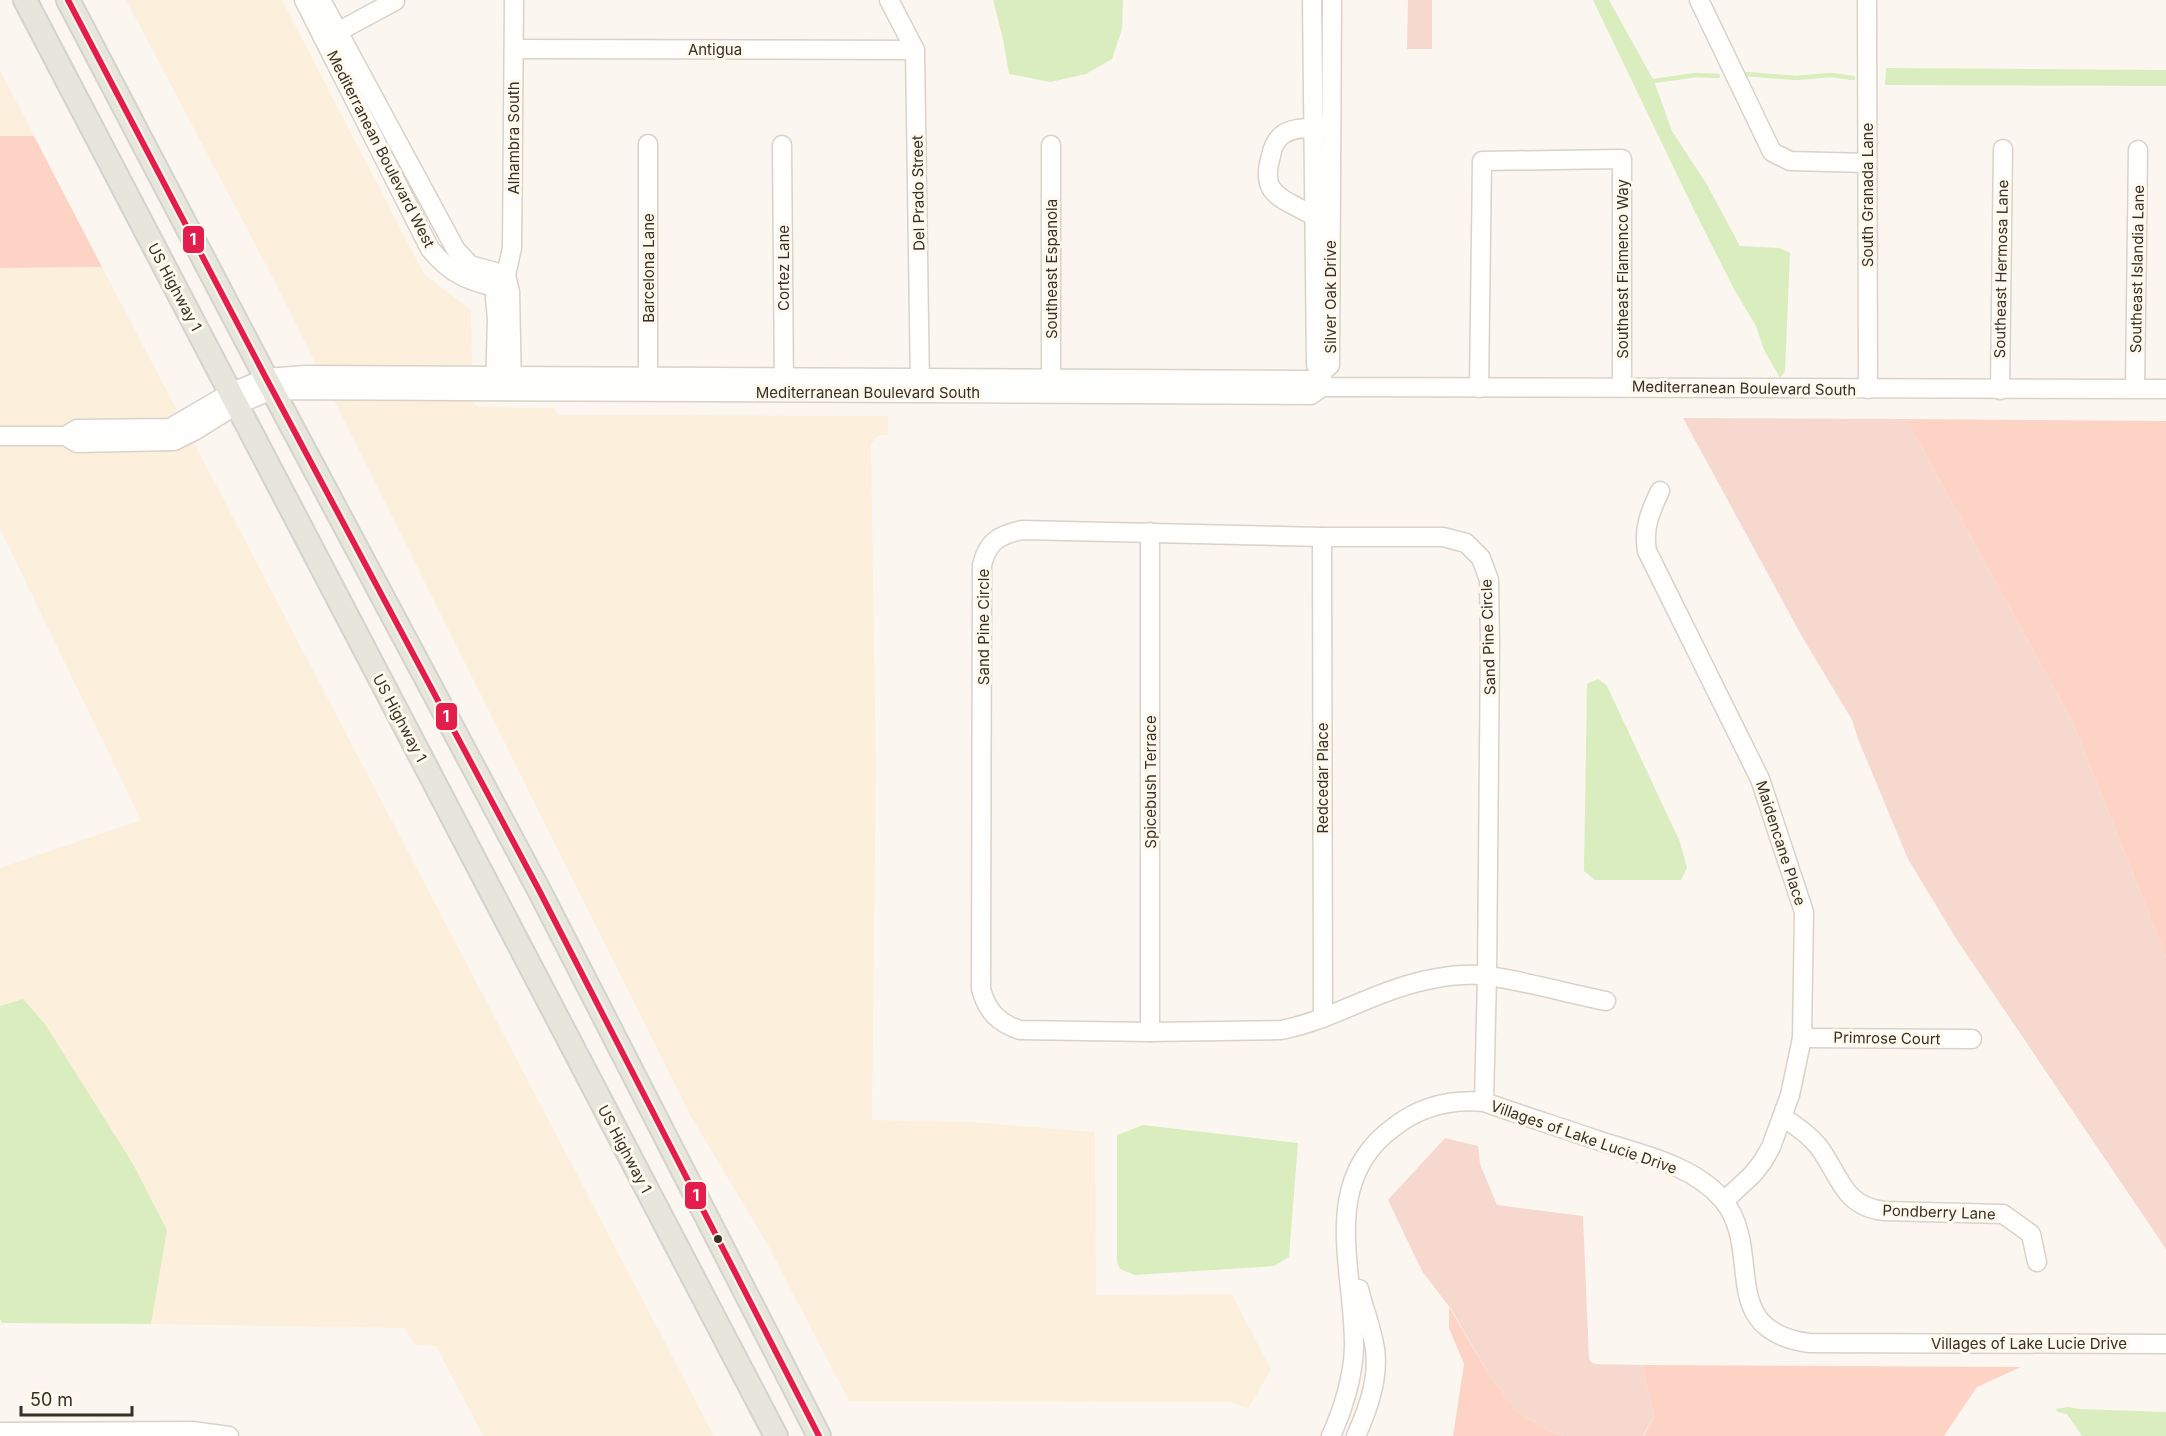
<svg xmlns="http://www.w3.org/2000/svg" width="2166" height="1436" font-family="Inter,sans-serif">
  <rect width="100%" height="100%" fill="#fbf7f0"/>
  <g fill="#fcf0dd">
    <polygon points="126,0 282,0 424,274 471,310 472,368 317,366 276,284"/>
    <polygon points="0,70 34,136 0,136"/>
    <polygon points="102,267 179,414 169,419 65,427 61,425 59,442 61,447 65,446 77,452 174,450 193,441 714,1436 483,1436 436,1346 415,1345 404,1328 151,1324 167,1230 133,1164 23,999 0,1006 0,868 141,820 0,529 0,268"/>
    <polygon points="333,398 472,399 474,404 480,407 554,408 558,415 888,416 888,435 877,436 871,444 876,767 872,1120 971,1122 1095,1132 1096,1295 1232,1294 1271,1370 1248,1409 1230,1402 849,1401 769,1247 690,1115"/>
  </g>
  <g fill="#f6d8ce">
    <polygon points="1408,0 1432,0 1432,49 1407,49"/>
    <polygon points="1683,418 1906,419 2072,721 2166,957 2166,1249 1957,940 1908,859 1858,739 1852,720 1800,633"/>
    <polygon points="1445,1138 1478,1146 1480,1164 1497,1205 1583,1216 1589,1359 1592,1363 1596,1364 1642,1365 1654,1416 1643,1436 1563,1436 1547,1430 1517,1411 1491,1378 1451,1309 1422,1271 1388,1200"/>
  </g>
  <g fill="#fdd3c6">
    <polygon points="0,136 34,136 102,267 0,268"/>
    <polygon points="1906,419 2166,421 2166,957 2072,721"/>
    <polygon points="1449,1307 1491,1378 1517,1411 1547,1430 1563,1436 1453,1436 1464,1364 1449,1328"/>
    <polygon points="1642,1365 2021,1367 1977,1387 1944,1436 1644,1436 1654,1416"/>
  </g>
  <g fill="#d9edbe">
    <polygon points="993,0 1123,0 1122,29 1112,59 1086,74 1050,82 1009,74 1003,39"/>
    <polygon points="1593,0 1609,0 1654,81 1672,131 1706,183 1740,246 1779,248 1790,253 1785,371 1780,378 1764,350 1756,326 1735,291 1694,210"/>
    <polygon points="1886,68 2166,70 2166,86 1885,85"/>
    <polygon points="1598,679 1607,686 1680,842 1687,868 1681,880 1595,880 1584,871 1587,684"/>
    <polygon points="23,999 45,1024 133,1164 167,1230 151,1324 2,1323 0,1319 0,1006"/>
    <polygon points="1143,1125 1298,1143 1289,1257 1274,1266 1135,1275 1120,1269 1117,1262 1117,1135"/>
    <polygon points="2068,1407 2080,1409 2166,1412 2166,1436 2082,1436 2067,1414 2058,1412 2055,1409"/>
  </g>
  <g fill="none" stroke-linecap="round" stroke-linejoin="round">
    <g stroke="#d9edbe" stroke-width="4.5">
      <polyline points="1746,74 1796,78 1831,75 1853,78"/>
      <polyline points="1654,81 1696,75 1718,76"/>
    </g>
    <g stroke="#d8d2c9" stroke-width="21">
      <g id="minor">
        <path d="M304,0L430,249C455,279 472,281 508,291"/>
        <polyline points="321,0 456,250 470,265 506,275 496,288 495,298 497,319 495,389"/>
        <polyline points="889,0 915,50 920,388"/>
        <polyline points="1312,0 1316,365 1322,372 1322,387"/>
        <polyline points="1699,0 1772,152 1790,161 1867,163"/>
        <polyline points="1867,0 1868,389"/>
        <polyline points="328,37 395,1"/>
        <polyline points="514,49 915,50"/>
        <path d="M1323,127C1310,128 1293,127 1282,135C1276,140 1272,149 1271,156C1262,186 1272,195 1297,207C1306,212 1313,216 1323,217"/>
        <polyline points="648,144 648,389"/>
        <polyline points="782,145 784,389"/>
        <polyline points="1051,145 1051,390"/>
        <polyline points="1322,372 1330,365 1332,0"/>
        <polyline points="1479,388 1482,161 1622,159 1622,387"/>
        <polyline points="2135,388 2138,150"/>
        <polyline points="512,389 510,292 506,275 512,248 514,0"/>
        <polyline points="2000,390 2003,149"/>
        <polyline points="0,436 65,436 77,443 174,441 194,431 236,405 272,390 1311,395 1322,387"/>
        <polyline points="65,436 77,429 170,428 230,393 266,378 305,375 1310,380 1322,387 2166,389"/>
        <path d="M1660,491C1650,512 1643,528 1647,551L1760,779L1804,912L1802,1038L1790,1095L1771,1147L1763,1161L1753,1174L1724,1201"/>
        <polyline points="1322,537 1323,1018"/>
        <polyline points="1150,1032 1150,532"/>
        <polyline points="1802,1038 1972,1039"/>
        <path d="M1484,1102L1487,976L1490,642L1489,580L1481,558L1466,543L1443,537H1322L1022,530C999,535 988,541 982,565L981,989C987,1011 998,1023 1020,1030L1150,1032L1281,1030C1323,1022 1358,1001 1398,988C1426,979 1459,972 1489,976C1528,982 1567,993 1606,1001"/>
        <path d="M1782,1117C1795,1125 1808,1134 1818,1146C1840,1174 1842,1207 1885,1211L2003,1214L2031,1234L2037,1262"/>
        <polyline points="0,1432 192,1431 229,1436"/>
        <path d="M1331,1436C1343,1410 1353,1377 1354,1348C1355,1270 1318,1182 1394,1127C1420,1107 1451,1099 1484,1102C1521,1115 1559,1127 1597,1140C1639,1154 1693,1164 1723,1200C1765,1252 1715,1330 1809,1343L2166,1344"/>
        <path d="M1356,1436C1368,1409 1379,1379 1375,1349C1372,1329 1364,1309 1359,1289"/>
      </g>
    </g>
    <g stroke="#d5d2ce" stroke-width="26">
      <g id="major">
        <polyline points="25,0 776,1436"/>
        <polyline points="68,0 266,378 540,892 819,1436"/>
      </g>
    </g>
    <use href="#minor" stroke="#fefefd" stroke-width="18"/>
    <use href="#major" stroke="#e7e6dc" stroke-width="22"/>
    <g stroke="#fff8ec" stroke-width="10">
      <polyline id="bus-1" points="68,0 266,378 540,892 819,1436"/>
    </g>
    <use href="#bus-1" stroke="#e31d4c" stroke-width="6"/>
  </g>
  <circle fill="#373024" stroke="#fff8ec" stroke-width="2" cx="718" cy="1239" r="5"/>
  <g text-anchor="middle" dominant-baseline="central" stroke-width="6" stroke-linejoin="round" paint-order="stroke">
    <g font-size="15" fill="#373024" stroke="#fff8ec">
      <text x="715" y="49">Antigua</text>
      <text transform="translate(513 138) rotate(-90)">Alhambra South</text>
      <text transform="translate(381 149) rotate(63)">Mediterranean Boulevard West</text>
      <text transform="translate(918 193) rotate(-91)">Del Prado Street</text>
      <text transform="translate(1867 195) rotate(-90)">South Granada Lane</text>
      <text transform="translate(648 268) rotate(-90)">Barcelona Lane</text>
      <text transform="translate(783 268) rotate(-90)">Cortez Lane</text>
      <text transform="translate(1051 269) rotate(-90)">Southeast Espanola</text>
      <text transform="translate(1622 269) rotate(-90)">Southeast Flamenco Way</text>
      <text transform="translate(2001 269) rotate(-89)">Southeast Hermosa Lane</text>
      <text transform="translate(2137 269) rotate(-89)">Southeast Islandia Lane</text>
      <text transform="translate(175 287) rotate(62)">US Highway 1</text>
      <text transform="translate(1330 297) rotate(-90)">Silver Oak Drive</text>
      <text transform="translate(1744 388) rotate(1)">Mediterranean Boulevard South</text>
      <text x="868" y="392">Mediterranean Boulevard South</text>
      <text transform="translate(983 627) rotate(-90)">Sand Pine Circle</text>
      <text transform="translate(1488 637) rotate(-92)">Sand Pine Circle</text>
      <text transform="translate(400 718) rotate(62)">US Highway 1</text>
      <text transform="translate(1322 778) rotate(-90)">Redcedar Place</text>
      <text transform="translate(1150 782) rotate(-90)">Spicebush Terrace</text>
      <text transform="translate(1781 843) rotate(72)">Maidencane Place</text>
      <text transform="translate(1887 1038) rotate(1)">Primrose Court</text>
      <text transform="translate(1584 1137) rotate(19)">Villages of Lake Lucie Drive</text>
      <text transform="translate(625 1149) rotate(62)">US Highway 1</text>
      <text transform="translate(1939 1212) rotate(2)">Pondberry Lane</text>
      <text x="2029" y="1343">Villages of Lake Lucie Drive</text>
    </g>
  </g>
  <g stroke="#fff8ec" stroke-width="2">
    <rect x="182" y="225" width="23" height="29" rx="6" fill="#e31d4c"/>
    <rect x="435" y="702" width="23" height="29" rx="6" fill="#e31d4c"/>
    <rect x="684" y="1181" width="23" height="29" rx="6" fill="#e31d4c"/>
  </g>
  <g font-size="16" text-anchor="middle" font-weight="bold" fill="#fff">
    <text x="193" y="245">1</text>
    <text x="446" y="722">1</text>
    <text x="696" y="1201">1</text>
  </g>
  <path d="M21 1406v9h111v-9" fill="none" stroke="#373024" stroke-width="3"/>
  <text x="30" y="1406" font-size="18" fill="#373024" stroke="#fff8ec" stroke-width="4.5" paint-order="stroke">50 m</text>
</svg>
